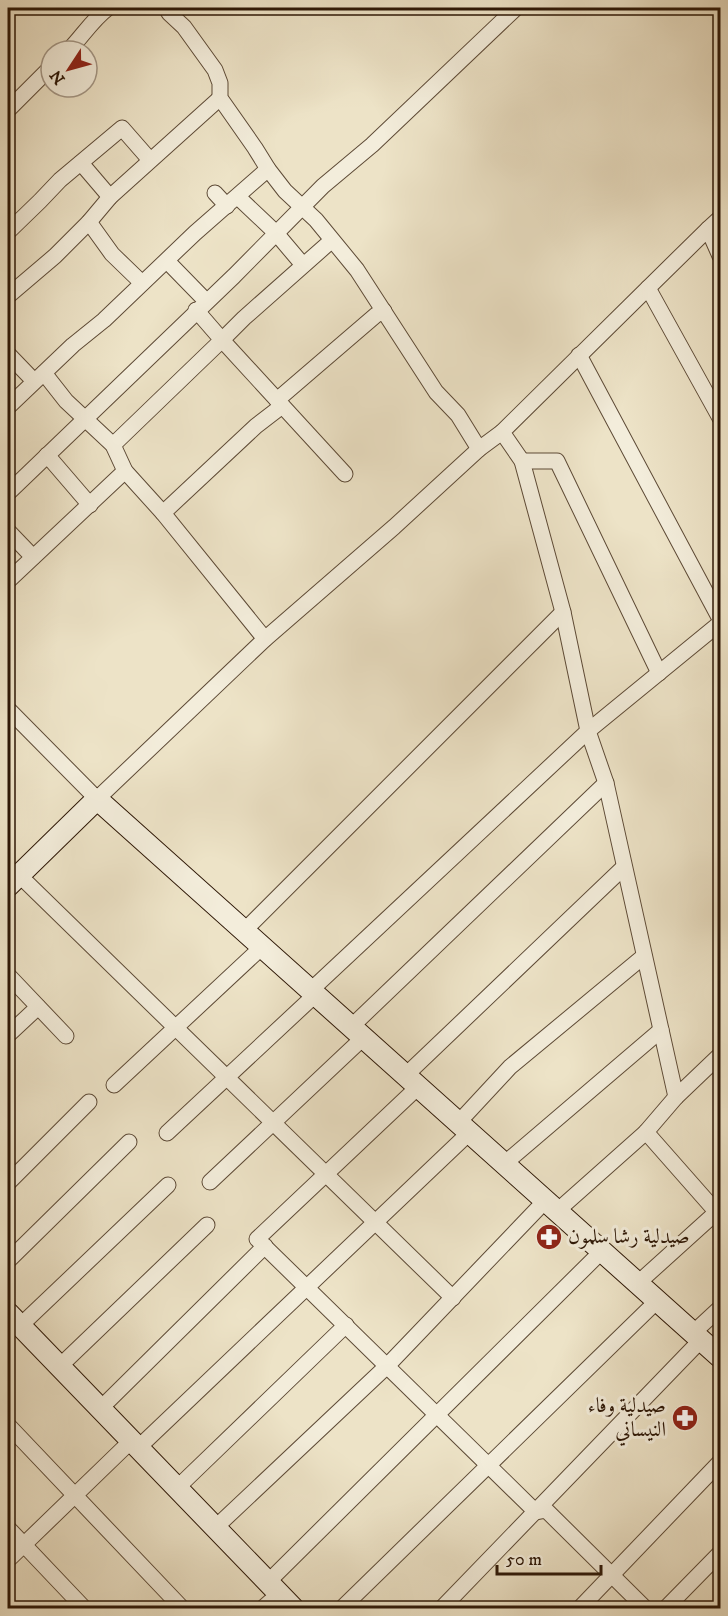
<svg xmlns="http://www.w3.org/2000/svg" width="728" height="1616" font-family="'IM FELL DW Pica',Amiri,serif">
  <rect width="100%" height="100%" fill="#ede3c7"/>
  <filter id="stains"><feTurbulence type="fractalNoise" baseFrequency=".00333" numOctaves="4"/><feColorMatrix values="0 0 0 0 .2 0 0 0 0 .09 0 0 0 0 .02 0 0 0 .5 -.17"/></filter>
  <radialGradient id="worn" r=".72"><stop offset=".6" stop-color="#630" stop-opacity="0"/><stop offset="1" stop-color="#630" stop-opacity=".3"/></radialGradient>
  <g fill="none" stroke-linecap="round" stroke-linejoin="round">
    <g stroke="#5d4a36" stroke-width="17">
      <g id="street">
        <polyline points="166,8 169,13 184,27 215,70 220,83 220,98 255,148 268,169 285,191 316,220 357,270 436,392 458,415 479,449"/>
        <path d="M68,51C82,37 92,20 108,8"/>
        <polyline points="8,110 51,67"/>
        <polyline points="81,163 110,197"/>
        <polyline points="215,193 227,206"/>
        <polyline points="238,197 276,233 303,265"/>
        <polyline points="89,222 112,254 142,283"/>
        <polyline points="708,229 720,218"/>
        <polyline points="8,232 40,201 60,180 122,128 150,160"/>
        <polyline points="331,241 244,318 222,340 345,474"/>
        <polyline points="167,261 206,301"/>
        <polyline points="648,288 708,229 720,256"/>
        <polyline points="8,296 55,256 89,222 110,197 220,98"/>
        <polyline points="8,354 34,381"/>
        <polyline points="579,355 720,619"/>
        <polyline points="44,373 66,401 113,445 125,471 163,513"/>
        <polyline points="277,400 376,315 384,311"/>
        <polyline points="8,407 73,345 104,320 195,233 268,169"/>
        <polyline points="113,445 222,340 196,310"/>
        <polyline points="47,455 90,505"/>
        <polyline points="522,461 557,461 659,673"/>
        <polyline points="8,493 234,276 323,186 372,145 516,8"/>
        <polyline points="8,531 33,557"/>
        <polyline points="8,581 125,471"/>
        <polyline points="720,623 588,731 606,783 676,1097 720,1055"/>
        <polyline points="265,639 163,513 256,426 282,406"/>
        <polyline points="8,709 97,799 265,639 394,527 479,449 502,432"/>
        <polyline points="19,875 453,1298"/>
        <polyline points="244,931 563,612"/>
        <polyline points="8,975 66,1036"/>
        <polyline points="310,991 588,731 563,612 522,461 502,432 648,288 720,418"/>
        <polyline points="351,1027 606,783"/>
        <polyline points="8,1035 38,1007"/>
        <polyline points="405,1076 624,867"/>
        <polyline points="114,1085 262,947"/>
        <polyline points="418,1087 257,1239 536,1512 546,1510 645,1608"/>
        <polyline points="458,1123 510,1067 644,956"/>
        <polyline points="646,1132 720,1216"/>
        <polyline points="167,1133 315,995"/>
        <polyline points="504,1164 661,1030"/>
        <polyline points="210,1182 363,1038"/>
        <polyline points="8,1183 89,1102"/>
        <polyline points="556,1212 646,1132 676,1097"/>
        <polyline points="8,1261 129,1142"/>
        <polyline points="637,1284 720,1209"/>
        <polyline points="20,1326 168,1185"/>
        <polyline points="693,1333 720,1308"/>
        <polyline points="59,1367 207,1225"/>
        <polyline points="100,1409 265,1246"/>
        <polyline points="8,1425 182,1608"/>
        <polyline points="138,1448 469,1133"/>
        <polyline points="177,1488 346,1325"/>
        <polyline points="8,1528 84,1608"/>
        <polyline points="215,1528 387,1366 545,1201"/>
        <polyline points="8,1560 131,1441"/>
        <polyline points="268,1582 601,1252"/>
        <polyline points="263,1608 279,1594"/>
        <polyline points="342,1608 657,1301"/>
        <polyline points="442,1608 701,1340"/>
        <polyline points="580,1608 720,1462"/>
        <polyline points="666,1608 720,1553"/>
      </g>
    </g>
    <g stroke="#2d1706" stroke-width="23">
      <g id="secondary">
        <polyline points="8,886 97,799 720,1357"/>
        <polyline points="8,1313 293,1608"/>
      </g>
    </g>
    <use href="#street" stroke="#f3eddb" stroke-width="15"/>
    <use href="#secondary" stroke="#f3eddb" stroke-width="21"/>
  </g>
  <defs>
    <g id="pharmacy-disc" transform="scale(1.35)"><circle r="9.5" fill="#8f2418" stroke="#f3eddb"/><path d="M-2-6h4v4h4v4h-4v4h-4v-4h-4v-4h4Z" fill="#fff"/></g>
  </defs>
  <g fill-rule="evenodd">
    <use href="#pharmacy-disc" x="549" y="1237"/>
    <use href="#pharmacy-disc" x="685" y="1418"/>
  </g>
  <g text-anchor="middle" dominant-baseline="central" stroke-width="6" stroke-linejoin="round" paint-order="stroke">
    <g font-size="21" fill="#2d1706" stroke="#f3eddb" text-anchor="start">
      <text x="568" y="1237">صيدلية رشا سلمون</text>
      <text x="666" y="1406" text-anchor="end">صيدلية وفاء<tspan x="666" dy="24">النيساني</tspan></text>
    </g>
  </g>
  <rect width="728" height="1616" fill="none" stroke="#ede3c7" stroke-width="30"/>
  <rect x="9" y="9" width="710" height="1598" fill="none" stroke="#2d1706" stroke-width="3"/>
  <rect x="15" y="15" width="698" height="1586" fill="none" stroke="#2d1706" stroke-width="1.5"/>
  <g transform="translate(69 69) rotate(234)"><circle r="28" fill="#f3eddb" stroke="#a49786" stroke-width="1.5"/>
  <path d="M0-4.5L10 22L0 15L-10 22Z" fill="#8f2418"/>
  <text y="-9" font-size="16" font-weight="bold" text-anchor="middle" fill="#2d1706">N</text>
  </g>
  <path d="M497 1565v9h104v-9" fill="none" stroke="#2d1706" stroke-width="3"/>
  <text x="506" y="1565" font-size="18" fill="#2d1706" stroke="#f3eddb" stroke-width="4.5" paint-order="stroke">50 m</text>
  <rect width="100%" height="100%" filter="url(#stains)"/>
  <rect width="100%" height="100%" fill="url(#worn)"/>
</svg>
